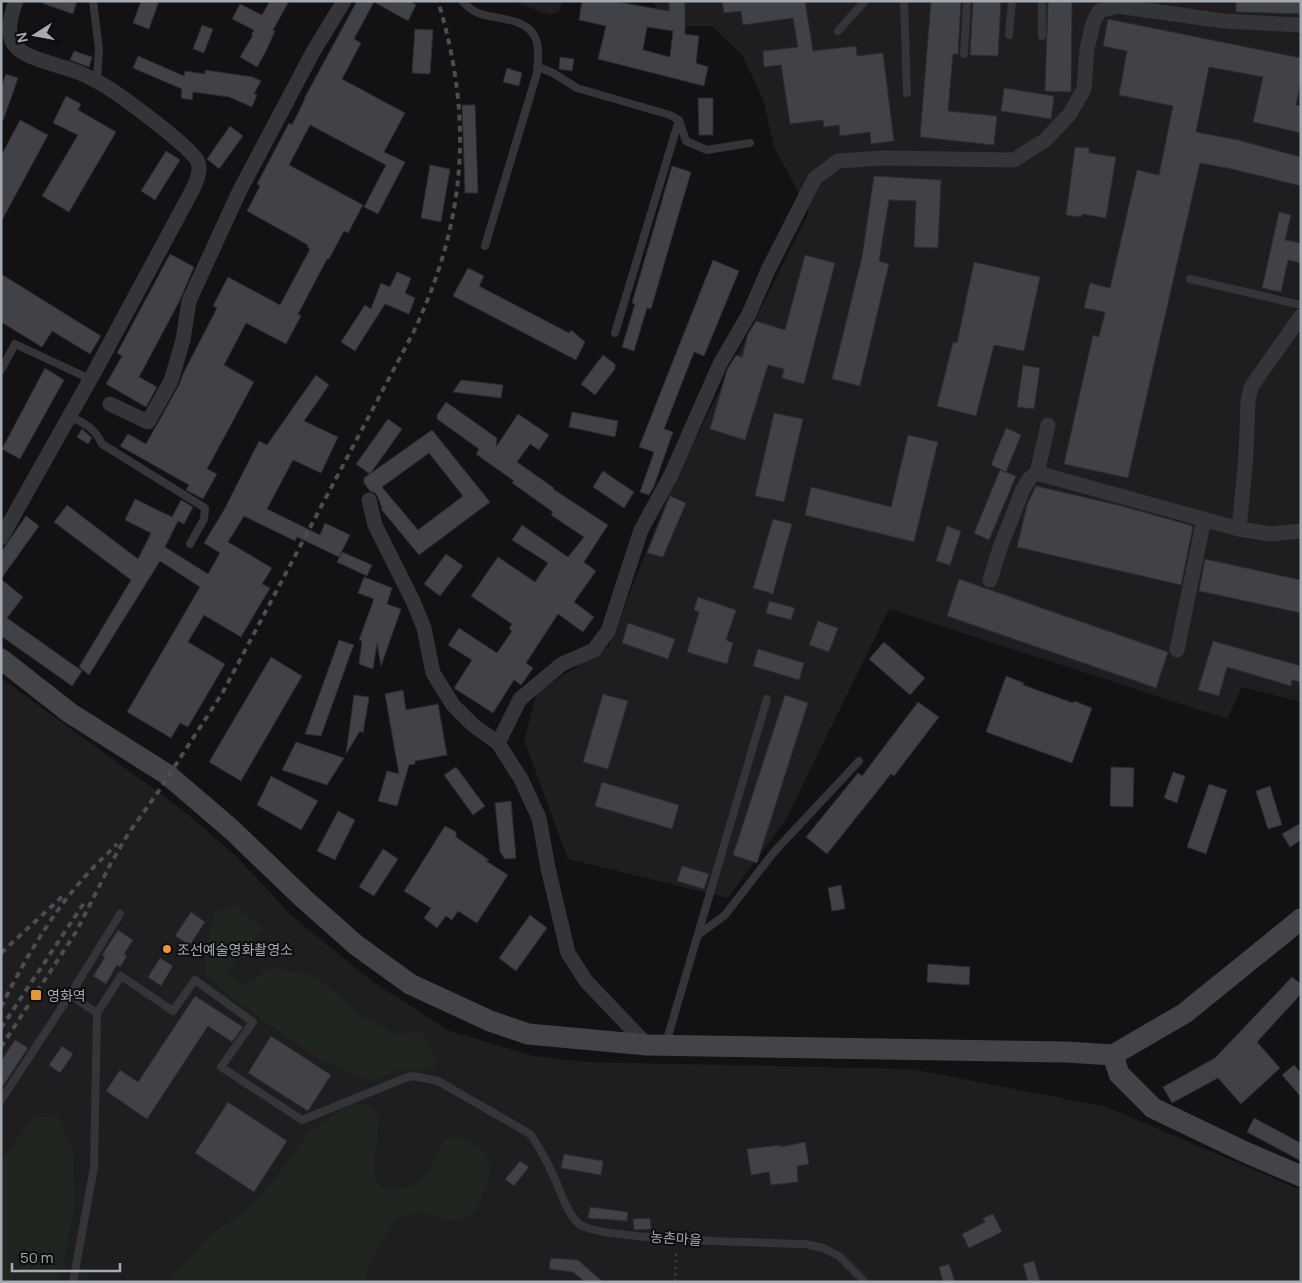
<svg xmlns="http://www.w3.org/2000/svg" width="1302" height="1283" font-family="Manrope,'Noto Sans KR',sans-serif">
  <rect width="100%" height="100%" fill="#121214"/>
  <g fill="#1e1e20">
    <polygon points="513,1 563,1 559,12 549,15"/>
    <polygon points="653,1 1301,1 1301,702 1242,687 1227,719 889,609 786,819 728,898 568,859 524,740 537,692 609,646 671,488 809,212 774,147 763,99 742,55 712,26 666,26"/>
    <polygon points="1,678 180,808 235,855 292,916 373,982 450,1031 534,1056 585,1062 912,1069 1107,1107 1301,1190 1301,1282 1,1282"/>
  </g>
  <g fill="#1f261f">
    <polygon points="234,905 264,929 243,950 227,973 243,985 272,968 314,975 362,1016 398,1035 422,1031 438,1063 422,1071 400,1069 375,1081 355,1075 322,1061 238,1003 205,975 206,949 214,912"/>
    <path d="M351,1103L362,1104L373,1108L379,1119L377,1142L373,1166L375,1177L381,1187C390,1190 394,1190 404,1188C433,1181 430,1160 445,1140L456,1138L467,1140L478,1146L485,1155L490,1165V1176L477,1209L468,1217L457,1220L445,1221L424,1212L397,1218L372,1258L365,1282H171L172,1276L212,1234L240,1216L256,1200L279,1174L305,1137L313,1129Z"/>
    <polygon points="34,1116 59,1118 73,1150 75,1203 60,1282 1,1282 1,1162"/>
    <polygon points="81,1267 89,1276 89,1282 75,1282 76,1277"/>
  </g>
  <g fill="#414247" stroke="#2c2d2f" fill-rule="evenodd">
    <polygon points="42,1 77,1 73,14 42,3"/>
    <polygon points="141,1 159,1 149,29 133,23"/>
    <polygon points="270,1 289,1 273,30 275,31 266,51 257,67 240,57 253,35 251,35 254,30 232,19 240,4 262,15"/>
    <polygon points="357,1 410,1 416,5 408,21 374,2 354,39 361,43 342,79 405,113 384,152 405,162 378,214 364,207 386,165 310,125 289,165 363,205 348,233 344,231 329,259 327,259 298,314 301,316 286,344 246,323 224,365 254,382 207,469 217,474 203,499 186,490 189,485 120,446 128,434 146,444 179,385 183,374 217,308 213,306 228,277 280,305 310,249 307,247 308,245 247,211 260,186 257,184 289,123 292,125 305,99 304,99"/>
    <path d="M582,1H612L669,11V1H685V34L699,36L696,63L708,67L704,86L598,59L606,26L579,20ZM647,27L673,31L670,57L643,50Z"/>
    <polygon points="722,1 805,1 813,51 856,46 857,56 883,53 894,141 871,144 870,132 840,136 839,125 824,127 823,120 790,124 781,65 764,67 763,51 798,47 793,18 743,25 741,11 724,13"/>
    <polygon points="931,1 961,1 958,54 953,54 948,111 997,116 994,145 920,137"/>
    <polygon points="973,1 1001,1 998,56 970,55"/>
    <polygon points="1048,1 1072,1 1071,92 1045,91"/>
    <polygon points="1236,1 1301,1 1301,14 1236,12"/>
    <polygon points="1108,19 1301,58 1301,81 1296,105 1301,106 1301,133 1253,122 1263,77 1209,67 1196,132 1238,140 1301,157 1301,186 1232,169 1200,163 1128,478 1064,464 1093,335 1099,337 1105,312 1084,308 1090,283 1110,288 1137,170 1159,175 1173,106 1119,95 1127,51 1103,46"/>
    <polygon points="202,25 213,29 204,53 193,49"/>
    <polygon points="415,29 433,30 430,74 412,73"/>
    <polygon points="74,51 92,57 89,67 70,60"/>
    <polygon points="138,56 184,76 185,71 205,74 205,70 253,77 261,81 254,94 257,95 252,107 229,97 193,92 192,100 181,98 182,89 133,68"/>
    <polygon points="560,57 574,59 572,71 559,69"/>
    <polygon points="507,68 522,73 519,86 503,82"/>
    <polygon points="6,74 18,78 3,121 1,121 1,87"/>
    <polygon points="1004,88 1054,96 1051,119 1001,111"/>
    <polygon points="66,96 81,104 78,110 116,132 69,212 42,196 78,135 53,123"/>
    <polygon points="698,98 713,98 713,135 699,135"/>
    <polygon points="462,105 475,105 478,193 465,193"/>
    <polygon points="20,120 48,135 1,222 1,156"/>
    <polygon points="230,126 243,136 219,169 207,159"/>
    <polygon points="1075,147 1089,148 1089,153 1116,157 1106,218 1082,214 1081,217 1066,215"/>
    <polygon points="166,151 180,160 155,200 141,191"/>
    <polygon points="430,165 450,169 441,222 421,218"/>
    <polygon points="672,166 691,172 651,309 647,308 634,351 622,347 635,304 632,303"/>
    <polygon points="874,176 941,180 938,248 914,247 916,201 889,200 879,261 889,264 860,386 832,379 862,257"/>
    <polygon points="1279,212 1291,215 1285,240 1301,243 1301,263 1288,260 1281,292 1262,288"/>
    <polygon points="170,254 194,267 179,302 139,377 157,387 146,407 106,384 122,356 117,353"/>
    <polygon points="805,255 835,263 804,384 782,378 784,369 768,365 745,440 710,429 727,370 736,355 742,357 748,334 756,321 785,330"/>
    <polygon points="713,260 739,271 704,356 694,352 664,429 673,432 654,486 649,495 640,492 654,452 639,447"/>
    <polygon points="974,262 1040,277 1024,351 994,345 976,416 937,406 953,342 957,343"/>
    <polygon points="468,268 484,276 479,286 569,333 571,330 585,342 576,360 453,296"/>
    <polygon points="397,272 411,278 405,293 415,298 409,314 385,304 355,351 341,342 365,305 371,309 381,283 390,287"/>
    <polygon points="1,274 101,336 90,354 52,331 42,347 1,322"/>
    <polygon points="603,355 615,364 615,369 595,395 581,384"/>
    <polygon points="1023,365 1040,368 1034,409 1017,407"/>
    <polygon points="45,368 64,380 20,459 2,449"/>
    <polygon points="316,375 329,385 304,421 338,437 321,473 293,460 267,509 320,535 325,523 350,535 339,557 297,537 295,541 244,516 228,542 272,568 262,584 270,588 241,637 204,615 188,642 225,664 188,727 180,723 171,738 127,712 200,587 160,561 89,675 79,667 131,580 54,522 67,505 138,559 151,533 125,520 135,499 172,517 181,500 193,507 184,524 178,521 165,547 208,574 220,553 204,543 224,510 259,441 267,445"/>
    <polygon points="461,380 503,385 501,398 453,392"/>
    <polygon points="446,402 497,438 496,447 518,414 549,435 539,450 530,444 517,462 554,488 553,489 608,525 584,562 596,571 574,602 594,617 583,632 558,614 526,663 533,668 521,685 514,680 493,713 454,688 472,660 448,645 459,628 497,653 512,631 509,628 512,624 471,596 498,557 535,582 548,563 512,540 522,525 568,557 584,537 551,515 553,512 512,483 514,481 476,454 479,449 437,419 437,415"/>
    <polygon points="572,412 618,421 615,437 569,427"/>
    <polygon points="774,413 803,419 784,502 755,496"/>
    <polygon points="388,419 402,429 370,474 356,464"/>
    <polygon points="1006,428 1021,435 1006,472 991,465"/>
    <polygon points="82,429 92,438 88,444 77,437"/>
    <path d="M432,430L490,502L419,555L381,509L382,508L378,497L375,493L370,491L364,483V478ZM429,453L463,496L418,530L382,487Z"/>
    <polygon points="908,435 938,442 914,542 805,515 811,487 891,507"/>
    <polygon points="1000,470 1016,476 989,540 974,533"/>
    <polygon points="603,471 634,492 624,508 593,487"/>
    <polygon points="1036,486 1122,506 1193,526 1181,585 1017,547 1027,505"/>
    <polygon points="670,496 686,503 663,557 647,553"/>
    <polygon points="26,516 39,526 1,579 23,597 7,618 82,671 72,686 1,636 1,552"/>
    <polygon points="773,519 792,524 773,594 753,588"/>
    <polygon points="947,526 961,531 950,565 936,561"/>
    <polygon points="342,552 372,565 367,576 337,562"/>
    <polygon points="446,554 463,566 440,596 424,584"/>
    <polygon points="1205,559 1301,580 1301,613 1199,591"/>
    <polygon points="364,577 392,588 387,604 401,609 381,666 377,643 373,669 359,664 362,641 359,640 374,599 358,593"/>
    <polygon points="959,579 1168,652 1156,688 947,616"/>
    <polygon points="698,597 736,610 726,640 733,643 727,664 687,652 699,612 694,610"/>
    <polygon points="769,601 795,608 791,620 766,613"/>
    <polygon points="818,621 838,628 829,652 809,645"/>
    <polygon points="628,623 675,639 668,659 622,643"/>
    <polygon points="339,640 354,645 350,655 321,736 305,734"/>
    <polygon points="1213,641 1301,666 1301,682 1292,680 1291,686 1227,667 1219,696 1198,690"/>
    <polygon points="884,642 925,678 910,695 869,659"/>
    <polygon points="758,649 804,663 799,680 753,666"/>
    <polygon points="271,657 302,676 241,781 209,762"/>
    <polygon points="1006,676 1024,683 1023,685 1073,703 1074,701 1092,708 1072,763 986,732"/>
    <polygon points="403,690 406,710 438,704 447,755 415,761 415,764 409,765 397,806 378,801 387,771 399,774 385,694"/>
    <polygon points="603,694 628,701 608,769 583,762"/>
    <polygon points="354,695 369,697 363,733 360,731 346,754"/>
    <polygon points="785,695 808,703 757,863 733,855"/>
    <polygon points="918,702 939,717 894,776 891,774 827,854 806,837 858,773 862,776"/>
    <polygon points="296,742 344,758 327,785 282,770"/>
    <polygon points="456,767 485,806 473,815 444,775"/>
    <polygon points="1111,767 1134,768 1133,807 1110,806"/>
    <polygon points="1173,772 1185,776 1177,803 1164,798"/>
    <polygon points="271,776 318,801 301,830 257,805"/>
    <polygon points="602,782 679,805 672,829 595,806"/>
    <polygon points="1209,784 1227,790 1206,854 1187,847"/>
    <polygon points="1270,786 1282,825 1268,829 1256,791"/>
    <polygon points="511,801 516,858 505,859 500,852 495,803"/>
    <polygon points="338,811 355,820 335,860 317,851"/>
    <polygon points="1301,823 1301,840 1290,847 1282,834"/>
    <polygon points="445,826 456,832 456,837 489,860 486,861 508,875 477,923 458,911 452,920 446,916 437,928 424,918 431,908 404,891"/>
    <polygon points="383,849 398,859 374,896 359,887"/>
    <polygon points="682,866 709,874 704,889 677,881"/>
    <polygon points="841,885 845,909 832,911 828,888"/>
    <polygon points="191,912 205,922 190,945 175,936"/>
    <polygon points="530,915 547,928 516,971 499,958"/>
    <polygon points="118,930 133,940 124,954 127,956 120,967 117,965 106,984 93,976 105,957 102,955"/>
    <polygon points="160,958 173,966 161,986 148,977"/>
    <polygon points="928,964 970,967 969,985 927,982"/>
    <polygon points="1292,977 1301,984 1301,994 1257,1042 1280,1068 1241,1104 1218,1078 1172,1103 1163,1087 1215,1058"/>
    <polygon points="195,996 243,1027 232,1042 208,1026 147,1119 106,1091 120,1070 138,1082"/>
    <polygon points="271,1036 331,1075 308,1111 248,1073"/>
    <polygon points="15,1040 28,1048 1,1089 1,1061"/>
    <polygon points="62,1046 73,1054 60,1073 49,1065"/>
    <polygon points="1294,1065 1301,1073 1301,1097 1282,1075"/>
    <polygon points="228,1102 287,1141 254,1192 195,1153"/>
    <polygon points="1254,1118 1301,1143 1301,1161 1247,1132"/>
    <polygon points="805,1142 809,1164 797,1166 798,1182 771,1185 769,1172 751,1175 747,1149 780,1145 780,1147"/>
    <polygon points="564,1154 603,1161 601,1175 561,1168"/>
    <polygon points="520,1161 529,1167 514,1186 505,1179"/>
    <polygon points="590,1207 628,1212 627,1221 588,1218"/>
    <polygon points="993,1214 1002,1232 969,1248 962,1234 985,1222 983,1218"/>
    <polygon points="650,1218 651,1229 634,1230 633,1219"/>
    <polygon points="551,1258 578,1260 603,1282 585,1282 573,1272 549,1269"/>
    <polygon points="1034,1261 1040,1282 1028,1282 1023,1264"/>
    <polygon points="949,1264 955,1282 943,1282 939,1267"/>
  </g>
  <g fill="none" stroke-linecap="round" stroke-linejoin="round">
    <polyline stroke="#3a3c3f" stroke-width="2.5" stroke-dasharray="2.5 4" stroke-linecap="butt" points="675,1282 676,1250"/>
    <g stroke="#333538" stroke-width="8">
      <polyline points="93,1 99,49 97,82"/>
      <path d="M462,1C467,6 472,11 478,13C496,20 526,17 535,37C540,47 538,62 537,73L485,246"/>
      <polyline points="904,1 907,93"/>
      <polyline points="1042,1 1042,36"/>
      <polyline points="838,31 865,1"/>
      <polyline points="1009,35 1012,1"/>
      <polyline points="964,54 967,1"/>
      <polyline points="538,67 553,73 577,88 670,115 679,120 686,141 707,150 750,143"/>
      <polyline points="1190,279 1301,305"/>
      <polyline points="615,333 679,120"/>
      <polyline points="1,370 15,344 90,379"/>
      <path d="M70,416C85,424 94,427 102,444L205,508L204,519L190,544"/>
      <polyline points="698,935 725,915 774,852 859,761"/>
      <polyline points="70,995 97,1013"/>
      <polyline points="666,1043 767,699"/>
      <polyline points="1,1100 70,995 120,914"/>
      <path d="M73,1282L94,1167L97,1013L121,976L173,1011L195,980L253,1022L221,1067L302,1120L405,1078L413,1076L438,1081L530,1134C540,1147 547,1162 554,1177C561,1192 566,1212 579,1224C597,1240 771,1243 805,1244L823,1248L839,1256L865,1282"/>
    </g>
    <g stroke="#333538" stroke-width="15">
      <polyline points="110,404 148,422 171,381 183,340 189,301 239,192 313,52 344,1"/>
      <polyline points="1037,473 1048,425"/>
      <polyline points="369,500 375,525 413,601 424,628 433,673 453,705 473,725 498,743"/>
      <polyline points="1239,529 1246,456 1248,401 1251,387 1301,316"/>
      <path d="M1,538L96,369L194,187C197,179 201,171 198,162C192,148 128,101 113,91C103,84 91,78 80,73C63,66 30,60 17,48C4,36 11,14 16,1"/>
      <polyline points="990,580 1000,548 1023,489 1030,478 1037,473 1239,529 1271,534 1301,531"/>
      <polyline points="1177,650 1204,519"/>
      <polyline points="647,1045 586,981 568,953 548,868 539,818 521,779 498,743 520,699 562,664 594,650 608,631 641,530 670,477 720,364 749,314 768,270 815,178 838,161 883,158 1014,160 1044,141 1069,115 1084,89 1087,49 1093,23 1099,11 1117,6 1224,21 1301,25"/>
    </g>
    <g stroke="#424448" stroke-width="21">
      <polyline points="1,659 70,713 168,775 231,829 304,899 356,945 410,984 490,1021 528,1034 647,1045 1066,1052 1113,1055 1119,1074 1153,1108 1245,1152 1301,1176"/>
      <polyline points="1113,1055 1185,1013 1301,919"/>
    </g>
    <g stroke="#4b4d51" stroke-width="4" stroke-dasharray="6 5" stroke-linecap="butt">
      <polyline points="1,953 64,895"/>
      <path d="M1,1007C23,963 49,917 82,880C93,867 105,856 117,844"/>
      <polyline points="1,1028 84,903"/>
      <path d="M1,1047L76,932L111,863L128,834L158,792L223,692L413,333C466,222 474,120 438,1"/>
    </g>
  </g>
  <g fill="#e49839" stroke="#0d0d0f" stroke-width="2">
    <circle cx="167" cy="949" r="5"/>
    <rect x="30" y="989" width="12" height="12" rx="2.5"/>
  </g>
  <g text-anchor="middle" dominant-baseline="central" stroke-width="4" stroke-linejoin="round" paint-order="stroke">
    <g font-size="14" fill="#a5abb3" stroke="#0d0d0f" text-anchor="start">
      <text x="177" y="949">조선예술영화촬영소</text>
      <text x="47" y="995">영화역</text>
    </g>
    <g font-size="14" fill="#a5abb3" stroke="#0d0d0f">
      <text transform="translate(676 1238) rotate(4)">농촌마을</text>
    </g>
  </g>
  <rect width="1302" height="1283" fill="none" stroke="#a5abb3" stroke-width="5"/>
  <g transform="translate(35 35) rotate(259)" stroke="#0d0d0f" stroke-width="4" paint-order="stroke">
  <path d="M0-4L9 19L0 12L-9 19Z" fill="#a5abb3"/>
  <text y="-8" font-size="14" font-weight="bold" text-anchor="middle" fill="#a5abb3">N</text>
  </g>
  <path d="M12 1263v8h108v-8" fill="none" stroke="#a5abb3" stroke-width="2.5"/>
  <text x="20" y="1263" font-size="15" fill="#a5abb3" stroke="#0d0d0f" stroke-width="4" paint-order="stroke">50 m</text>
</svg>
